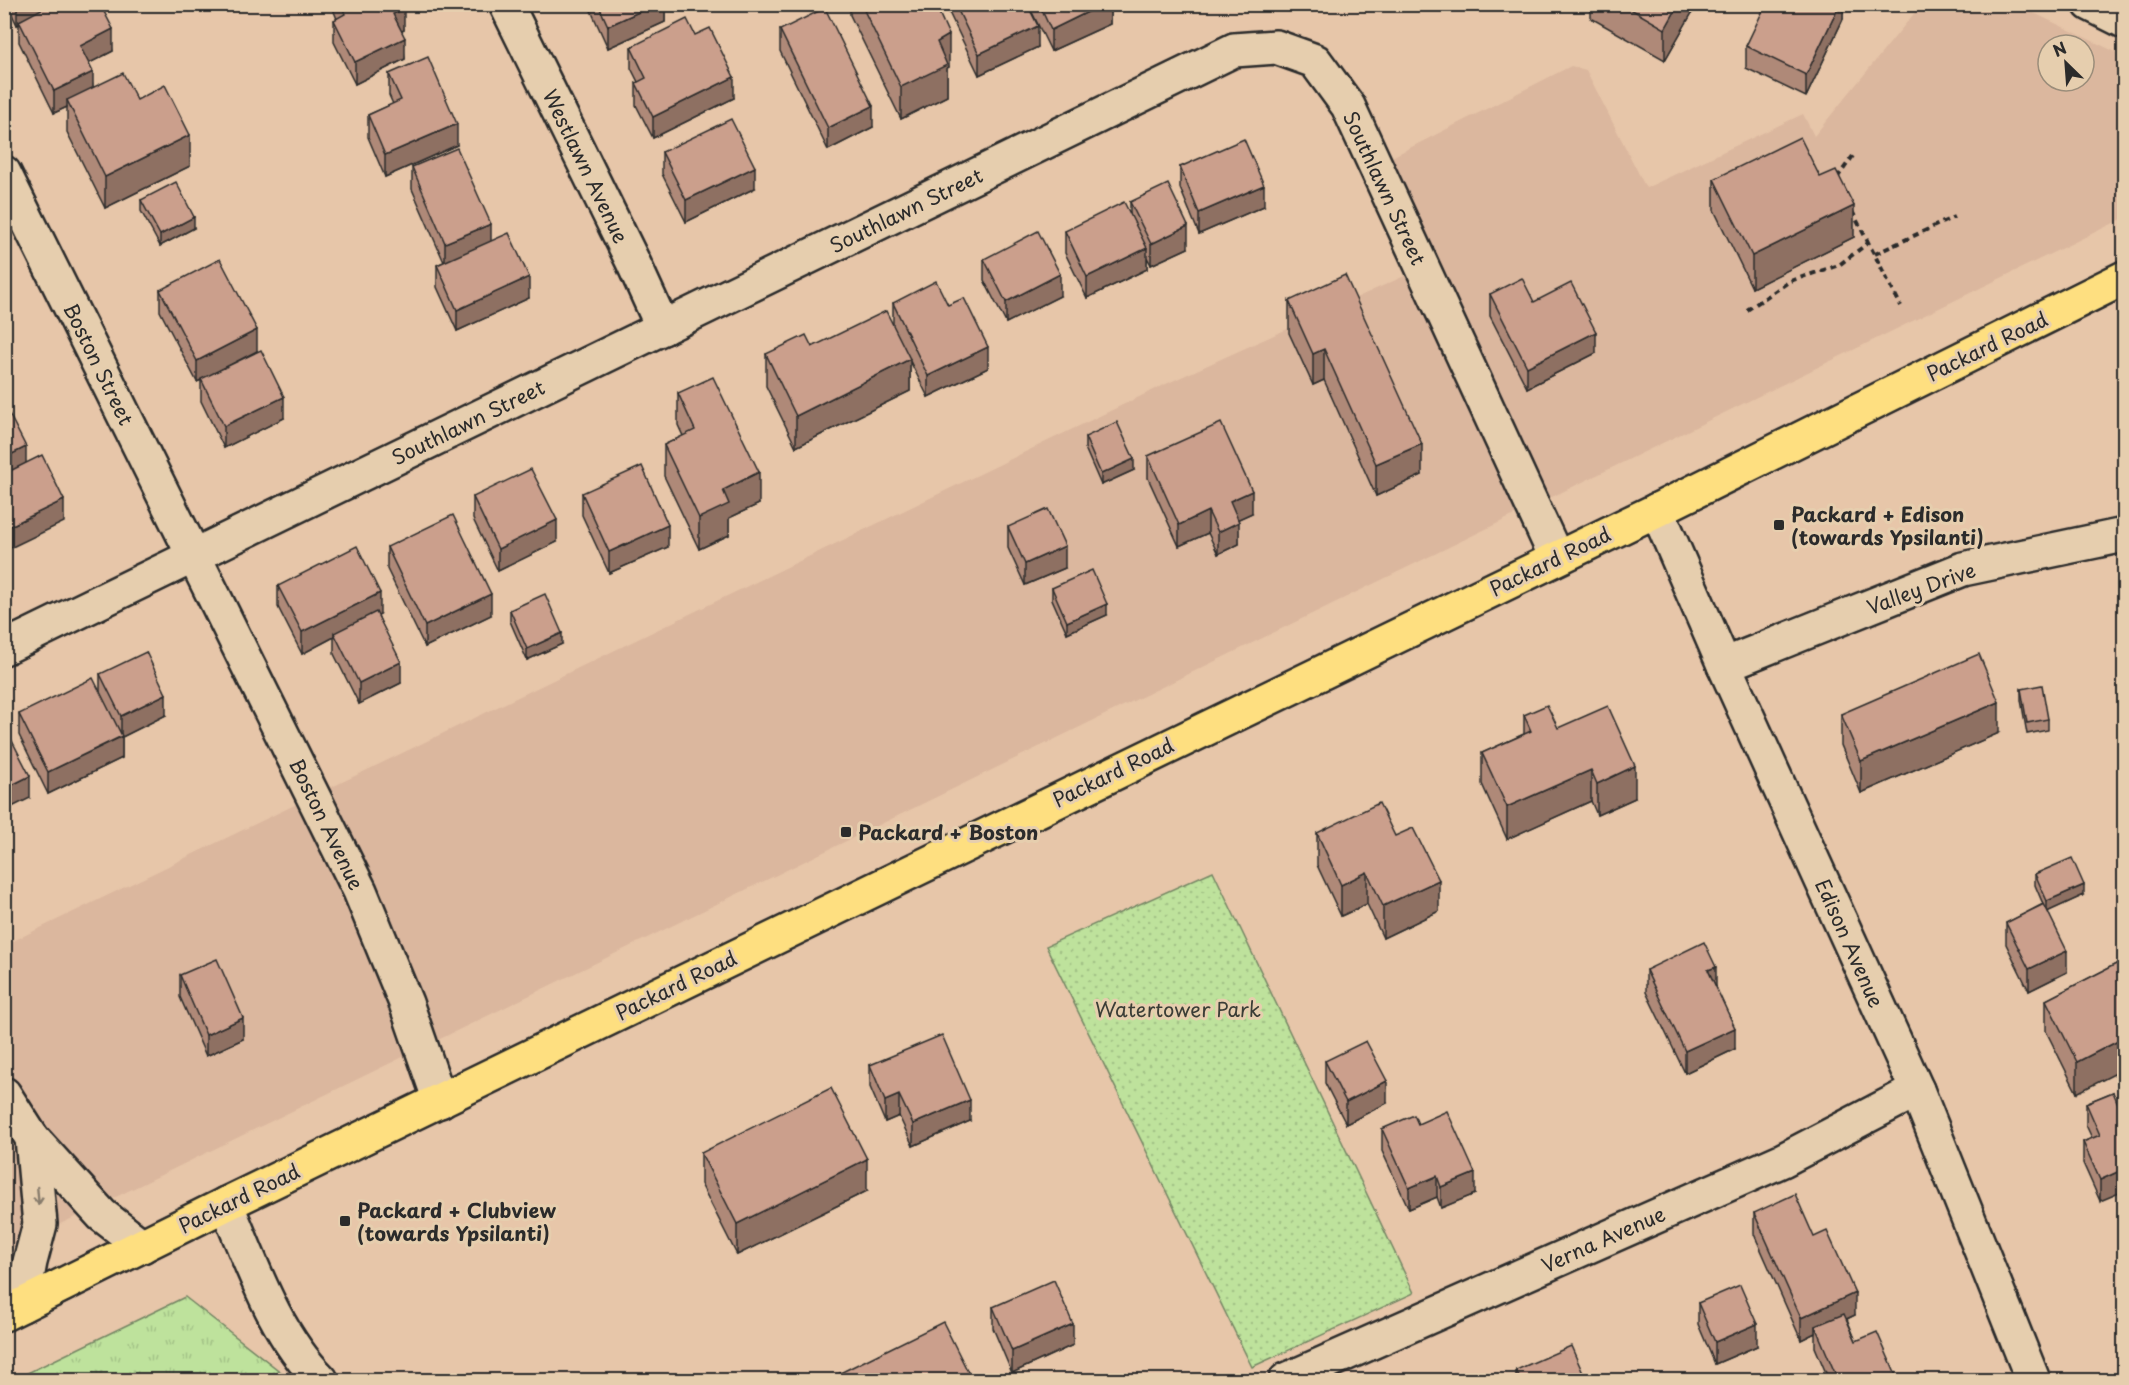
<svg xmlns="http://www.w3.org/2000/svg" width="2129" height="1385" font-family="'Playpen Sans',sans-serif">
  <defs>
    <pattern id="grass-tufts" width="24" height="20" patternUnits="userSpaceOnUse" patternTransform="scale(1.5)"><rect width="24" height="20" fill="#bee29c"/><path d="M3 7l-1-3M5 7V3M7 7l1-3M15 17l-1-3M17 17v-4M19 17l1-3" fill="none" stroke="#a3c287"/></pattern>
    <pattern id="park-dots" width="8" height="8" patternUnits="userSpaceOnUse" patternTransform="scale(1.5)"><rect width="8" height="8" fill="#bee29c"/><path d="M2 2h.1M6 6h.1" fill="none" stroke="#a3c287" stroke-width="1.8" stroke-linecap="round"/></pattern>
  </defs>
  <rect width="100%" height="100%" fill="#e7c6a9"/>
  <filter id="ink" filterUnits="userSpaceOnUse"><feTurbulence type="fractalNoise" baseFrequency=".0167" numOctaves="2"/><feDisplacementMap in="SourceGraphic" scale="12" xChannelSelector="R" yChannelSelector="G"/><feConvolveMatrix kernelMatrix="1 2 1 2 8 2 1 2 1" color-interpolation-filters="sRGB"/></filter>
  <g filter="url(#ink)">
    <path fill="#dbb79e" fill-rule="evenodd" d="M1921,5H2017L2124,56V218L5,1251V945L1166,384L1431,264L1382,162L1571,66L1586,70L1646,188L1803,114L1814,136ZM2048,45H2084V81H2048Z"/>
    <polygon fill="url(#grass-tufts)" stroke="#748664" stroke-width="1.5" points="185,1297 291,1380 13,1380"/>
    <polygon fill="url(#park-dots)" stroke="#748664" stroke-width="1.5" points="1213,871 1414,1293 1252,1367 1046,946"/>
    <g fill="none" stroke-linecap="round" stroke-linejoin="round">
      <g stroke="#2b2b2b" stroke-width="38">
        <g id="minor">
          <polyline points="506,4 632,260 663,328"/>
          <polyline points="2090,4 2124,21"/>
          <polyline points="4,173 360,891 406,1003 440,1101"/>
          <polyline points="1657,510 1724,665 1917,1090 2033,1380"/>
          <polyline points="4,648 1234,50 1276,47 1315,61 1348,106 1556,557"/>
          <polyline points="1724,665 1963,569 2124,535"/>
          <polyline points="4,1094 32,1138 102,1215 142,1246"/>
          <path d="M226,1204C252,1264 274,1333 321,1380"/>
          <polyline points="22,1305 30,1262 40,1224 32,1138"/>
          <polyline points="1286,1380 1783,1160 1917,1090"/>
        </g>
      </g>
      <g stroke="#2b2b2b" stroke-width="38">
        <polyline id="major" points="4,1314 226,1204 1657,510 2124,278"/>
      </g>
      <g stroke="#2b2b2b" stroke-width="4" stroke-dasharray="6 4.5" stroke-linecap="butt">
        <polyline points="1837,178 1853,156"/>
        <polyline points="1852,211 1901,306"/>
        <polyline points="1875,254 1954,217"/>
        <polyline points="1747,310 1790,281 1839,265 1868,243"/>
      </g>
      <use href="#minor" stroke="#e6ceae" stroke-width="33"/>
      <use href="#major" stroke="#fedf80" stroke-width="33"/>
    </g>
    <g fill="#af8978" stroke="#2b2b2b" stroke-width="1.5">
      <polygon points="7,4 100,4 113,51 89,63 93,87 137,100 190,166 105,208 67,132 67,107 54,113 19,42 19,24 17,25"/>
      <polygon points="331,4 401,4 404,30 402,31 405,59 355,84 334,42 334,20 337,19"/>
      <polygon points="588,4 665,4 665,22 608,48"/>
      <polygon points="850,4 935,4 949,67 947,68 947,96 901,119 850,15"/>
      <polygon points="945,4 1027,4 1038,47 979,75"/>
      <polygon points="1028,4 1110,4 1110,24 1051,51"/>
      <polygon points="1591,4 1697,4 1665,60 1591,18"/>
      <polygon points="1843,4 1843,19 1806,97 1746,68 1746,46"/>
      <polygon points="780,30 873,127 828,150 780,51"/>
      <polygon points="695,35 734,98 653,138 636,105 636,83 638,82 631,68 631,47"/>
      <polygon points="389,74 457,145 385,177 368,137 368,115 393,104 389,95"/>
      <polygon points="662,152 755,188 686,222 662,174"/>
      <polygon points="412,167 491,242 529,298 457,331 437,287 437,265 444,262 412,189"/>
      <polygon points="1180,167 1264,206 1199,234 1180,188"/>
      <polygon points="1820,177 1854,237 1752,288 1714,210 1714,179"/>
      <polygon points="141,200 194,228 160,246 141,211"/>
      <polygon points="1130,202 1188,248 1151,265 1147,257 1147,269 1087,298 1065,253 1065,231 1130,215"/>
      <polygon points="984,259 1060,296 1006,323 984,280"/>
      <polygon points="160,290 257,351 226,367 284,418 224,448 201,401 201,380 197,382 160,311"/>
      <polygon points="1490,294 1534,302 1596,353 1527,388 1490,316"/>
      <polygon points="1289,301 1422,475 1376,496 1324,380 1313,385 1289,333"/>
      <polygon points="893,303 948,305 988,368 928,397 910,361 910,391 796,447 766,386 766,354 812,347 893,324"/>
      <polygon points="678,393 759,504 729,518 729,535 699,549 664,476 664,445 683,436 678,425"/>
      <polygon points="1085,437 1134,470 1101,485 1085,448"/>
      <polygon points="1148,456 1252,513 1238,519 1239,544 1218,554 1208,533 1179,546 1148,478"/>
      <polygon points="582,493 668,547 609,573 582,515"/>
      <polygon points="473,497 557,542 498,571 473,519"/>
      <polygon points="1008,527 1065,568 1025,585 1008,548"/>
      <polygon points="387,547 491,615 425,647 387,569"/>
      <polygon points="278,586 380,614 378,615 401,683 359,704 334,654 334,637 302,654 278,607"/>
      <polygon points="1052,588 1107,615 1067,633 1052,599"/>
      <polygon points="510,610 562,644 527,660 510,621"/>
      <polygon points="100,674 166,715 122,737 122,758 48,794 19,735 19,714 100,692"/>
      <polygon points="2021,689 2048,719 2048,730 2027,734 2021,700"/>
      <polygon points="1841,714 1999,733 1861,793 1841,745"/>
      <polygon points="1524,715 1558,728 1635,798 1597,815 1591,801 1507,839 1482,784 1482,753 1524,734"/>
      <polygon points="1317,833 1395,836 1439,911 1383,938 1367,904 1341,916 1317,865"/>
      <polygon points="2035,874 2084,895 2048,911 2067,972 2029,991 2006,944 2006,923 2043,904 2035,885"/>
      <polygon points="2124,960 2077,1093 2046,1031 2046,1000"/>
      <polygon points="1646,970 1716,987 1735,1049 1685,1073 1646,992"/>
      <polygon points="180,975 243,1039 206,1056 180,997"/>
      <polygon points="1325,1061 1387,1103 1346,1124 1325,1083"/>
      <polygon points="870,1065 970,1121 913,1146 899,1116 885,1122 870,1087"/>
      <polygon points="2113,1092 2100,1201 2083,1163 2083,1142 2092,1138 2086,1125 2086,1103"/>
      <polygon points="1418,1124 1475,1194 1441,1208 1437,1197 1409,1209 1382,1151 1382,1129"/>
      <polygon points="701,1153 867,1191 737,1255 701,1184"/>
      <polygon points="1754,1213 1814,1237 1855,1315 1847,1319 1856,1341 1898,1380 1829,1380 1815,1347 1815,1333 1801,1340 1754,1234"/>
      <polygon points="1698,1303 1757,1346 1715,1364 1698,1324"/>
      <polygon points="993,1307 1073,1345 1012,1373 993,1328"/>
      <polygon points="1516,1370 1586,1380 1516,1380"/>
    </g>
    <g fill="#8e6f62" stroke="#2b2b2b" stroke-width="1.5">
      <polygon points="17,4 59,4 19,21 19,24 17,25"/>
      <polygon points="656,4 665,4 665,22 608,48 608,26"/>
      <polygon points="1104,4 1110,4 1110,24 1051,51 1051,30"/>
      <polygon points="1679,4 1697,4 1665,60 1665,29"/>
      <polygon points="1840,4 1843,4 1843,19 1806,97 1806,75"/>
      <polygon points="404,9 404,30 393,35 393,14"/>
      <polygon points="1038,26 1038,47 979,75 979,54"/>
      <polygon points="113,29 113,51 80,68 80,46"/>
      <polygon points="949,35 949,67 947,68 947,96 901,119 901,87 937,42"/>
      <polygon points="405,38 405,59 355,84 355,62"/>
      <polygon points="93,72 93,93 67,100 67,107 54,113 54,91"/>
      <polygon points="734,77 734,98 653,138 653,117"/>
      <polygon points="873,106 873,127 828,150 828,128"/>
      <polygon points="457,124 457,145 385,177 385,155"/>
      <polygon points="190,135 190,166 105,208 105,177"/>
      <polygon points="755,167 755,188 686,222 686,200"/>
      <polygon points="1264,185 1264,206 1199,234 1199,213"/>
      <polygon points="1854,206 1854,237 1752,288 1752,256"/>
      <polygon points="194,217 194,228 160,246 160,235"/>
      <polygon points="491,224 491,245 445,265 445,243"/>
      <polygon points="1188,226 1188,248 1151,265 1151,244"/>
      <polygon points="1147,248 1147,269 1087,298 1087,277"/>
      <polygon points="1060,274 1060,296 1006,323 1006,302"/>
      <polygon points="529,277 529,298 457,331 457,310"/>
      <polygon points="257,330 257,351 197,382 197,361"/>
      <polygon points="1596,332 1596,353 1527,388 1527,367"/>
      <polygon points="988,347 988,368 928,397 928,376"/>
      <polygon points="1324,349 1324,380 1313,385 1313,354"/>
      <polygon points="910,359 910,391 796,447 796,416"/>
      <polygon points="284,397 284,418 224,448 224,426"/>
      <polygon points="1422,444 1422,475 1376,496 1376,464"/>
      <polygon points="26,447 26,468 4,479 4,458"/>
      <polygon points="1134,459 1134,470 1101,485 1101,474"/>
      <polygon points="759,472 759,504 729,518 729,535 699,549 699,518 723,490"/>
      <polygon points="1252,491 1252,513 1230,523 1230,501"/>
      <polygon points="64,500 64,522 4,551 4,529"/>
      <polygon points="1208,511 1208,533 1179,546 1179,525"/>
      <polygon points="557,520 557,542 498,571 498,549"/>
      <polygon points="1239,522 1239,544 1218,554 1218,532"/>
      <polygon points="668,525 668,547 609,573 609,552"/>
      <polygon points="1065,546 1065,568 1025,585 1025,564"/>
      <polygon points="380,593 380,614 336,636 334,633 334,637 302,654 302,632"/>
      <polygon points="491,594 491,615 425,647 425,626"/>
      <polygon points="1107,604 1107,615 1067,633 1067,622"/>
      <polygon points="562,633 562,644 527,660 527,649"/>
      <polygon points="401,662 401,683 359,704 359,683"/>
      <polygon points="166,694 166,715 122,737 122,758 48,794 48,772 121,737 121,716"/>
      <polygon points="1999,702 1999,733 1861,793 1861,761"/>
      <polygon points="1635,766 1635,798 1597,815 1597,784"/>
      <polygon points="1591,770 1591,801 1507,839 1507,807"/>
      <polygon points="30,776 30,798 4,811 4,789"/>
      <polygon points="1367,872 1367,904 1341,916 1341,885"/>
      <polygon points="1439,880 1439,911 1383,938 1383,906"/>
      <polygon points="2084,885 2084,895 2047,912 2047,901"/>
      <polygon points="2067,951 2067,972 2029,991 2029,969"/>
      <polygon points="1716,967 1716,988 1708,970"/>
      <polygon points="243,1018 243,1039 206,1056 206,1035"/>
      <polygon points="1735,1028 1735,1049 1685,1073 1685,1051"/>
      <polygon points="2124,1038 2124,1069 2077,1093 2077,1062"/>
      <polygon points="1387,1081 1387,1103 1346,1124 1346,1102"/>
      <polygon points="899,1095 899,1116 885,1122 885,1101"/>
      <polygon points="970,1100 970,1121 913,1146 913,1124"/>
      <polygon points="7,1128 7,1168 4,1170 4,1129"/>
      <polygon points="867,1159 867,1191 737,1255 737,1224"/>
      <polygon points="2124,1169 2124,1191 2100,1201 2100,1180"/>
      <polygon points="1475,1173 1475,1194 1441,1208 1441,1187"/>
      <polygon points="1437,1176 1437,1197 1409,1209 1409,1188"/>
      <polygon points="1855,1293 1855,1315 1818,1332 1815,1326 1815,1333 1801,1340 1801,1318"/>
      <polygon points="1073,1324 1073,1345 1012,1373 1012,1351"/>
      <polygon points="1757,1324 1757,1346 1715,1364 1715,1342"/>
    </g>
    <g fill="#cb9f8c" stroke="#2b2b2b" stroke-width="1.5">
      <polygon points="51,4 100,4 113,29 80,46 93,72 54,91 19,21"/>
      <polygon points="341,4 401,4 404,9 393,14 405,38 355,62 334,20 345,14"/>
      <polygon points="598,4 656,4 608,26"/>
      <polygon points="861,4 935,4 949,35 937,42 947,65 901,87"/>
      <polygon points="955,4 1027,4 1038,26 979,54"/>
      <polygon points="1039,4 1104,4 1051,30"/>
      <polygon points="1622,4 1679,4 1665,29"/>
      <polygon points="1766,4 1840,4 1806,75 1746,46"/>
      <polygon points="825,8 873,106 828,128 780,30"/>
      <polygon points="687,19 695,35 710,28 734,77 653,117 636,83 646,78 631,47"/>
      <polygon points="428,57 457,124 385,155 368,115 401,100 389,74"/>
      <polygon points="123,73 137,100 165,85 190,135 105,177 67,100"/>
      <polygon points="731,119 755,167 686,200 662,152"/>
      <polygon points="1800,137 1820,177 1836,170 1854,206 1752,256 1714,179"/>
      <polygon points="1244,139 1264,185 1199,213 1180,167"/>
      <polygon points="457,148 491,224 445,243 412,167"/>
      <polygon points="176,182 194,217 160,235 141,200"/>
      <polygon points="1168,184 1188,226 1151,244 1130,202"/>
      <polygon points="1124,202 1147,248 1087,277 1065,231"/>
      <polygon points="1038,231 1060,274 1006,302 984,259"/>
      <polygon points="509,233 529,277 457,310 437,265"/>
      <polygon points="220,259 257,330 197,361 160,290"/>
      <polygon points="1345,275 1422,444 1376,464 1324,349 1313,354 1289,301"/>
      <polygon points="1522,278 1534,302 1571,283 1596,332 1527,367 1490,294"/>
      <polygon points="936,281 948,305 964,298 988,347 928,376 893,303"/>
      <polygon points="886,311 910,359 796,416 766,354 806,335 812,347"/>
      <polygon points="261,350 284,397 224,426 201,379"/>
      <polygon points="713,377 759,472 723,490 729,504 699,518 664,445 695,430 678,393"/>
      <polygon points="4,404 26,447 4,458"/>
      <polygon points="1117,422 1134,459 1101,474 1085,437"/>
      <polygon points="1221,423 1252,491 1230,501 1239,522 1218,532 1208,511 1179,525 1148,456"/>
      <polygon points="42,455 64,500 4,529 4,474"/>
      <polygon points="642,466 668,525 609,552 582,493"/>
      <polygon points="531,469 557,520 498,549 473,497"/>
      <polygon points="1048,509 1065,546 1025,564 1008,527"/>
      <polygon points="453,515 491,594 425,626 387,547"/>
      <polygon points="357,546 380,593 302,632 278,586"/>
      <polygon points="1092,570 1107,604 1067,622 1052,588"/>
      <polygon points="545,594 562,633 527,649 510,610"/>
      <polygon points="376,612 401,662 359,683 334,633"/>
      <polygon points="146,652 166,694 121,716 100,674"/>
      <polygon points="1979,654 1999,702 1861,761 1841,714"/>
      <polygon points="93,678 122,736 48,772 19,714"/>
      <polygon points="2042,685 2048,719 2027,723 2021,689"/>
      <polygon points="1547,705 1558,728 1608,706 1635,766 1597,784 1591,770 1507,807 1482,753 1531,731 1524,715"/>
      <polygon points="4,725 30,776 4,789"/>
      <polygon points="1379,803 1395,836 1413,828 1439,880 1383,906 1367,872 1341,885 1317,833"/>
      <polygon points="2072,858 2084,885 2047,901 2035,874"/>
      <polygon points="2044,904 2067,951 2029,969 2006,923"/>
      <polygon points="1704,942 1716,967 1708,970 1735,1028 1685,1051 1646,970"/>
      <polygon points="217,959 243,1018 206,1035 180,975"/>
      <polygon points="2124,960 2124,1038 2077,1062 2046,1000"/>
      <polygon points="942,1035 970,1100 913,1124 899,1095 885,1101 870,1065"/>
      <polygon points="1366,1041 1387,1081 1346,1102 1325,1061"/>
      <polygon points="831,1088 867,1159 737,1224 701,1153"/>
      <polygon points="2113,1092 2124,1118 2124,1169 2100,1180 2083,1142 2100,1135 2086,1103"/>
      <polygon points="1447,1111 1475,1173 1441,1187 1437,1176 1409,1188 1382,1129 1414,1115 1418,1124"/>
      <polygon points="1795,1194 1814,1237 1827,1231 1855,1293 1801,1318 1754,1213"/>
      <polygon points="1054,1280 1073,1324 1012,1351 993,1307"/>
      <polygon points="1740,1285 1757,1324 1715,1342 1698,1303"/>
      <polygon points="1844,1314 1856,1341 1877,1332 1898,1380 1838,1380 1815,1326"/>
      <polygon points="943,1322 972,1380 826,1380"/>
      <polygon points="1571,1346 1586,1380 1521,1380 1516,1370"/>
      <polygon points="611,1376 634,1380 610,1380"/>
    </g>
    <defs><path id="oneway-shaft" d="M-6 0H5M1.5-3L5.5 0L1.5 3" fill="none" stroke-width="1.6" stroke-linecap="round" stroke-linejoin="round" transform="scale(1.5)"/></defs>
    <use stroke="#887c6c" href="#oneway-shaft" transform="translate(38 1196) rotate(85)"/>
  </g>
  <g fill="#2b2b2b" stroke="#e6ceae" stroke-width="2">
    <rect x="1773" y="519" width="12" height="12" rx="3"/>
    <rect x="840" y="826" width="12" height="12" rx="3"/>
    <rect x="339" y="1215" width="12" height="12" rx="3"/>
  </g>
  <g text-anchor="middle" dominant-baseline="central" stroke-width="6" stroke-linejoin="round" paint-order="stroke">
    <g font-size="20" fill="#2b2b2b" stroke="#e6ceae">
      <text transform="translate(586 166) rotate(64)">Westlawn Avenue</text>
      <text transform="translate(1385 188) rotate(65)">Southlawn Street</text>
      <text transform="translate(906 210) rotate(-26)">Southlawn Street</text>
      <text transform="translate(1987 346) rotate(-26)">Packard Road</text>
      <text transform="translate(99 364) rotate(64)">Boston Street</text>
      <text transform="translate(468 422) rotate(-26)">Southlawn Street</text>
      <text transform="translate(1550 561) rotate(-26)">Packard Road</text>
      <text transform="translate(1921 588) rotate(-20)">Valley Drive</text>
      <text transform="translate(1113 772) rotate(-26)">Packard Road</text>
      <text transform="translate(327 824) rotate(64)">Boston Avenue</text>
      <text transform="translate(1850 943) rotate(66)">Edison Avenue</text>
      <text transform="translate(676 985) rotate(-26)">Packard Road</text>
      <text transform="translate(239 1198) rotate(-26)">Packard Road</text>
      <text transform="translate(1603 1239) rotate(-24)">Verna Avenue</text>
    </g>
    <g font-size="20" font-weight="bold" fill="#2b2b2b" stroke="#e6ceae" text-anchor="start">
      <text x="1791" y="514">Packard + Edison<tspan x="1791" dy="23">(towards Ypsilanti)</tspan></text>
      <text x="858" y="832">Packard + Boston</text>
      <text x="357" y="1210">Packard + Clubview<tspan x="357" dy="23">(towards Ypsilanti)</tspan></text>
    </g>
    <g font-size="20" fill="#3a3d36" stroke="#e6ceae">
      <text x="1178" y="1009">Watertower Park</text>
    </g>
  </g>
  <rect width="2129" height="1385" fill="none" stroke="#e6ceae" stroke-width="24"/>
  <rect x="12" y="12" width="2105" height="1361" fill="none" stroke="#2b2b2b" stroke-width="2" filter="url(#ink)"/>
  <g transform="translate(2066 63) rotate(335)"><circle r="28" fill="#e6ceae" stroke="#9b8d7a" stroke-width="1.5"/>
  <path d="M0-4.5L10 22L0 15L-10 22Z" fill="#2b2b2b"/>
  <text y="-9" font-size="16" font-weight="bold" text-anchor="middle" fill="#2b2b2b">N</text>
  </g>
</svg>
